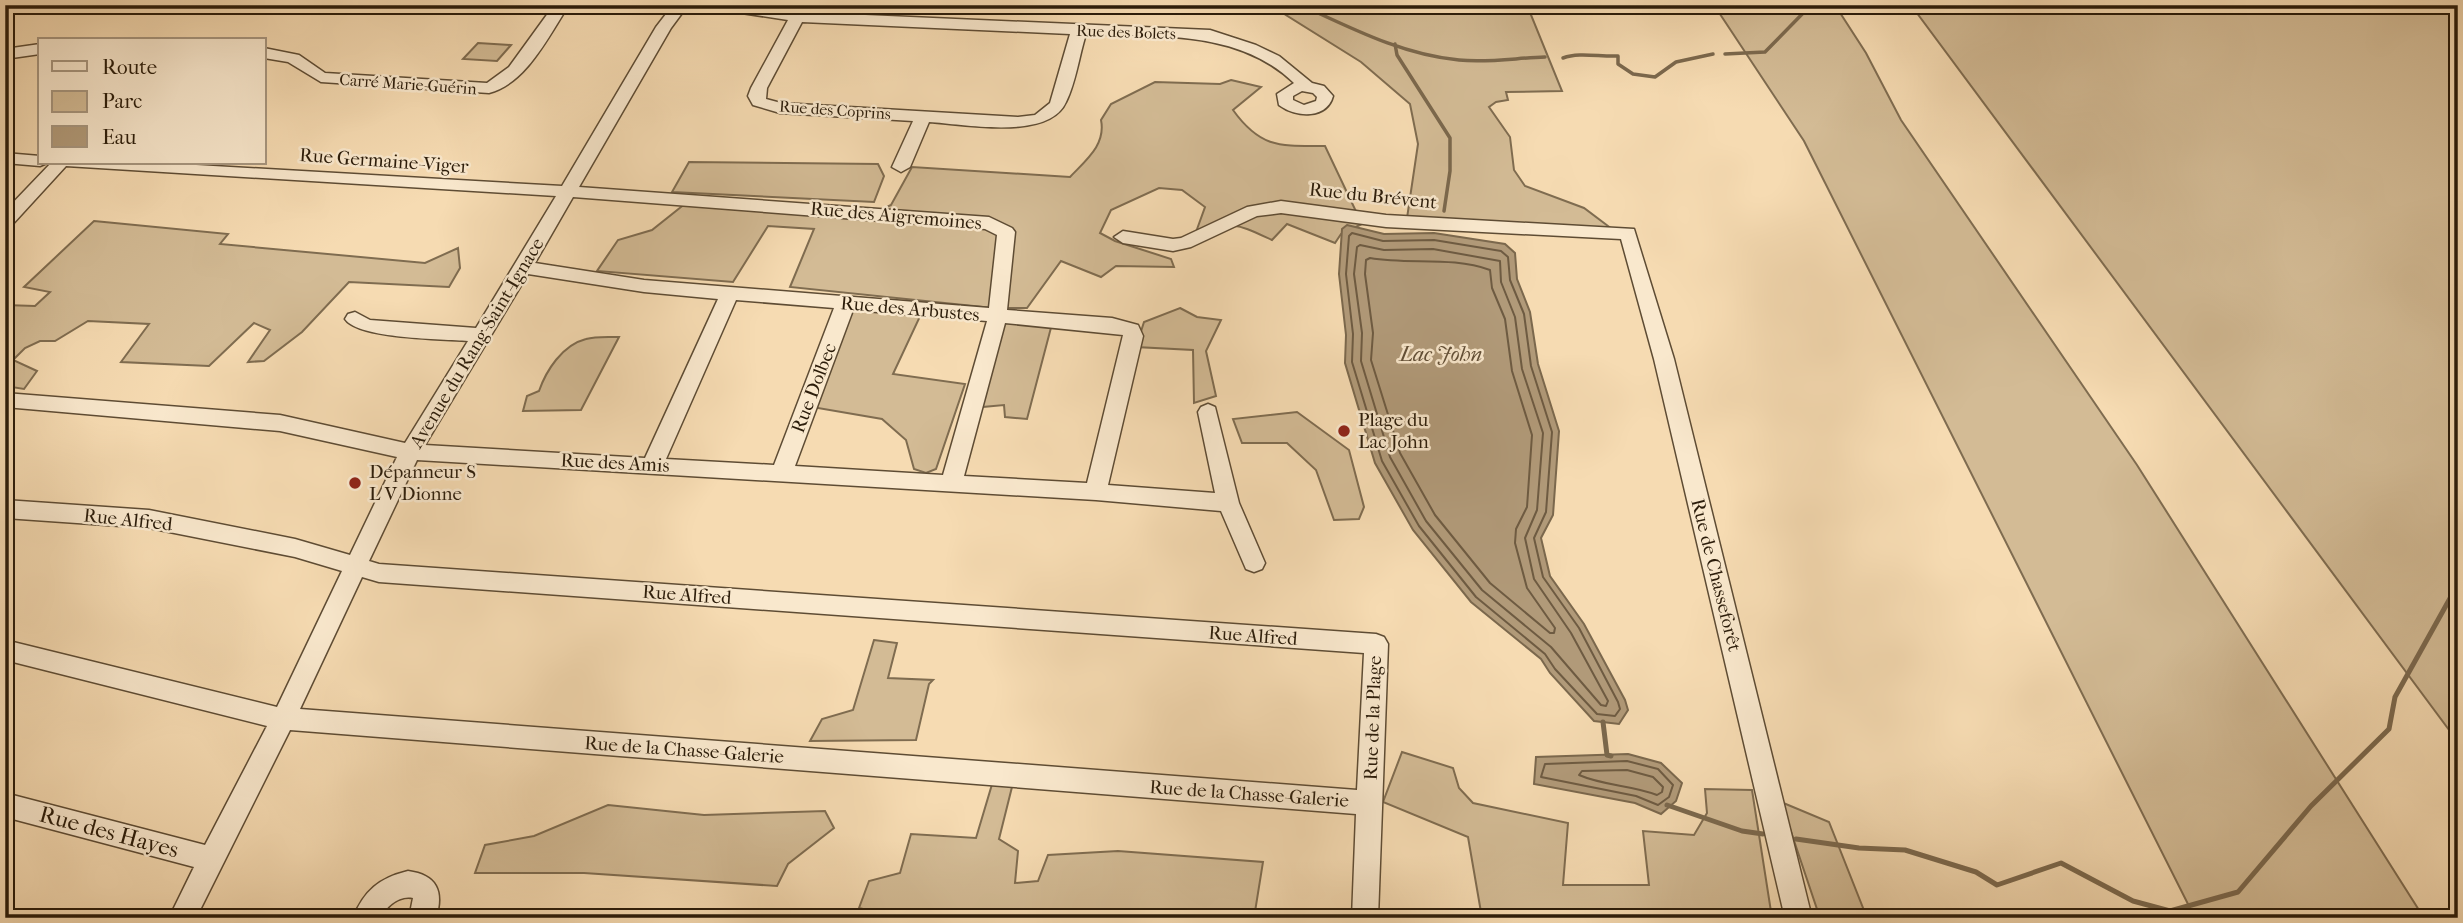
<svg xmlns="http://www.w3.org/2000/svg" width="2463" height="923" font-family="'IM FELL French Canon',serif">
  <rect width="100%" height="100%" fill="#f6dbb2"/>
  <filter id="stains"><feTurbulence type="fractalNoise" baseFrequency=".00286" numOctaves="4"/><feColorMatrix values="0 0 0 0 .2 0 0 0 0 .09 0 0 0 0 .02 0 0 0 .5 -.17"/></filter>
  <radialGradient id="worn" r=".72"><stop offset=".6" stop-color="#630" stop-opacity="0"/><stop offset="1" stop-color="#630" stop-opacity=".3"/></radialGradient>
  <g fill="#d3bb95" stroke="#7f6c50" stroke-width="2">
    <polygon points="1270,5 1527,5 1562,91 1506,92 1508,100 1496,102 1489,107 1510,137 1514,170 1525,186 1584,208 1612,229 1407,218 1418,144 1410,104 1361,62"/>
    <polygon points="1714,5 1835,5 1866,53 1901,120 2137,465 2424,918 2195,918 1804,141"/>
    <polygon points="1911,5 2458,5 2458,742"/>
    <polygon points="478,43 511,45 497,61 463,59"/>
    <path d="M1231,80L1261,87L1233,110C1261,149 1281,146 1325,146L1362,224L1341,234L1335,243L1287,224L1272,240C1235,223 1236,222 1196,232L1205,207L1182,190L1159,188L1111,210L1100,233L1115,241L1171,259L1174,267L1116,266L1101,277L1061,261L1027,308H993L790,287L814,229L768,226L733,282L597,271L618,240L652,230L686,203L874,213L891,205L912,167L1070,177C1086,160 1106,145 1101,120L1111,104L1155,82L1220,84Z"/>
    <polygon points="689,162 878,164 884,176 874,202 672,192"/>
    <polygon points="94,221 228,234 220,244 425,263 458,248 460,268 449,287 349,282 302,332 264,361 248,362 270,330 254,323 209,366 121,362 149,324 88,321 55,341 40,341 25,348 13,360 37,371 24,389 5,386 5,305 35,306 50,292 24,287"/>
    <polygon points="843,304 923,310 893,374 965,384 936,469 926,473 914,469 906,440 882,419 812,407"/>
    <polygon points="1180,308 1197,317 1221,320 1206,351 1216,396 1194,403 1193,350 1136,347 1144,322"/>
    <polygon points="995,319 1053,320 1027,419 1005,417 1004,405 971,408"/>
    <path d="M619,337L581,410L523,411L527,396L539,391C546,371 562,345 586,339C596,336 609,337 619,337Z"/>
    <polygon points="1297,412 1349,450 1364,507 1359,519 1334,520 1316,470 1287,443 1242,443 1233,419"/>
    <polygon points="874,640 897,643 888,678 933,680 929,684 916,740 810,741 822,719 853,710"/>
    <polygon points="1402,752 1453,768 1459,788 1473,803 1568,823 1563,885 1649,885 1643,831 1694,835 1707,813 1705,789 1752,790 1772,918 1482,918 1468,837 1383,802"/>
    <polygon points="996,771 1015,775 999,839 1018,851 1015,883 1038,881 1048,855 1118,851 1263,862 1254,918 899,918 859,908 869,881 900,873 911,834 976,838"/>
    <polygon points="1781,802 1829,822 1867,918 1820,918"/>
    <polygon points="608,805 704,815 825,811 834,828 788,864 777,886 584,873 475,873 485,845 534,836"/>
  </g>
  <g fill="#b19a79" stroke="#7b684d" stroke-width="2">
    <polygon points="1347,225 1384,234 1434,233 1505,244 1515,253 1517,279 1530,312 1538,364 1559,431 1553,515 1541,538 1550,576 1584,624 1625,700 1628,710 1619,724 1594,721 1550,673 1541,659 1471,602 1413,530 1375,463 1345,363 1346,335 1339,274 1342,229"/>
    <polygon points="1628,754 1661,763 1682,783 1676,801 1661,814 1635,803 1534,784 1536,757"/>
  </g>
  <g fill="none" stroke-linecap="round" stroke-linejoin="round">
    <g stroke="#6e5b42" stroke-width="2">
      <polygon points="1352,233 1383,241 1434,240 1501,251 1508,257 1510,280 1524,314 1531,366 1552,432 1546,512 1534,538 1543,577 1579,628 1618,702 1620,709 1615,716 1597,714 1555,669 1545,654 1476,597 1419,526 1382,461 1352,362 1353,334 1346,274 1349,236"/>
      <polygon points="1360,245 1384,250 1433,249 1500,261 1501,282 1515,317 1522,369 1543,433 1537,510 1525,538 1534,579 1571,633 1608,701 1606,706 1601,705 1551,647 1482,590 1426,521 1390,457 1361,361 1362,333 1354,274 1357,247"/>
      <path d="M1370,258C1410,265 1451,256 1490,270L1492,288L1505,319L1512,371L1532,435L1527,507L1516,529L1515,543L1527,588L1555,628L1554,633H1550L1490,583L1435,515L1400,453L1371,360L1373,333L1365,274L1366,260Z"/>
      <polygon points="1627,761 1658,769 1673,785 1669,797 1658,805 1636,796 1541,777 1545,764"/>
      <path d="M1627,770L1653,777L1663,787L1662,792L1657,795C1632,785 1604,786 1579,775L1582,771Z"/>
    </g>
    <g stroke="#7b684d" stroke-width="3.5">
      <path d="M1301,5C1351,28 1403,55 1459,60C1487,63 1516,58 1545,57"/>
      <polyline points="1395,44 1397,55 1450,138 1450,171 1444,211"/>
      <polyline points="1725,54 1765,52 1811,5"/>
      <path d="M1563,58C1579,52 1600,57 1618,56V64L1633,74L1655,77L1676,62L1713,54"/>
    </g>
    <g stroke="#7b684d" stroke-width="5">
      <polyline points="1603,722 1607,755 1611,756"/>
      <polyline points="1667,805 1742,831 1763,834"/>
      <polyline points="1796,839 1859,848 1905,850 1976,872 1997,885 2061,863 2133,901 2170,911 2238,892 2311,806 2389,729 2395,697 2458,584"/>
    </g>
    <g stroke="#5e4c34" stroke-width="3">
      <g id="minor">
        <polygon points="7,5 24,5 5,18"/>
        <path d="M554,5H569C549,35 527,83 489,93L321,82L288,62L264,58V48L299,55L325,73L487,83L509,67Z"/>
        <path d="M673,5H688L671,28L579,187L989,217L1012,228L1015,232L1007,310L1112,318L1138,325L1143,336L1108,485L1215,493L1198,412L1201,407L1208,404L1215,407L1239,503L1265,563L1262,569L1254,572L1246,569L1221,511L1096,500L417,460L369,561L379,564L1376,634L1384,637L1388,644L1378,918H1352L1356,814L290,730L196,918H169L194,867L5,817V793L205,845L267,726L5,660V640L277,707L342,571L295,557L149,528L5,518V500L149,510L295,539L350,555L397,457L280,431L5,407V393L280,415L405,443L468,341C443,339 358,339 345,319L348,314L355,312L370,320L476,328L556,196L66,166L11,226L5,228V211L51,163H162L562,186L656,27ZM573,197L985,229L997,235L989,308L644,280L535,263ZM528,274L644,292L718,299L645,458L425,445ZM736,300L834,308L774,465L666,459ZM853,310L987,321L943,475L795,466ZM1005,323L1123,335L1087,483L964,476ZM362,577L379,582L1364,653L1357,790L300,709Z"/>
        <path d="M715,5H752L797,12L1210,30L1256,45L1279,56L1312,83L1324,86L1333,96C1327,119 1296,118 1279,105L1277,94L1294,83C1238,29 1157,37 1086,34C1079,56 1076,82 1066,102C1049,141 964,124 929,122L910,167L901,172L892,167L913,121L780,113L753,105L748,96L751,88L788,20L722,10ZM802,22L1070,34L1050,103L1035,115L1018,117L781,103L766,99L767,88ZM1302,91L1313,93L1317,97L1316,101L1304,105L1293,100V96Z"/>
        <polygon points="40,44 40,54 5,59 5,49"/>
        <polygon points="5,153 40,156 40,163 47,163 40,166 5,163"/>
        <polygon points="1281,201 1386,215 1634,229 1674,359 1812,918 1785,918 1654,359 1621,239 1386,227 1281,213 1257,216 1191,247 1173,251 1123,243 1114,237 1123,231 1173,239 1181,238 1247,207"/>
        <path d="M408,871C437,875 444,891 436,918H409L413,898C399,895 387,906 380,918H353C364,891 379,878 408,871Z"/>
      </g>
    </g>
    <use href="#minor" fill="#f9e8cd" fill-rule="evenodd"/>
  </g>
  <g fill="#8f2418" stroke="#f9e8cd" stroke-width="2.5">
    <circle cx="1344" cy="431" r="7"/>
    <circle cx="355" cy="483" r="7"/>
  </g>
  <g text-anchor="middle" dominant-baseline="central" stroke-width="5" stroke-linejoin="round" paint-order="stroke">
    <g font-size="16" fill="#2b1c0a" stroke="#f9e8cd">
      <text transform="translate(1126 32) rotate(2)">Rue des Bolets</text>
      <text transform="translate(408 84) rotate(4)">Carré Marie-Guérin</text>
      <text transform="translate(835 110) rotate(4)">Rue des Coprins</text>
    </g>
    <g font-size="19" fill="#2b1c0a" stroke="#f9e8cd">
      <text transform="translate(384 161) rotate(4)">Rue Germaine-Viger</text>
      <text transform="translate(1373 196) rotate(6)">Rue du Brévent</text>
      <text transform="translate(896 216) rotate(5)">Rue des Aigremoines</text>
      <text transform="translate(910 309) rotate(5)">Rue des Arbustes</text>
      <text transform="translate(477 343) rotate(-59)">Avenue du Rang-Saint-Ignace</text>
      <text transform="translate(814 388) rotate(-69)">Rue Dolbec</text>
      <text transform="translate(615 463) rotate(3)">Rue des Amis</text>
      <text transform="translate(128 520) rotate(6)">Rue Alfred</text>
      <text transform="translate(1716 575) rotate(76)">Rue de Chasseforêt</text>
      <text transform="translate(687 595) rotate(4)">Rue Alfred</text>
      <text transform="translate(1253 636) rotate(4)">Rue Alfred</text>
      <text transform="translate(1373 718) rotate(-88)">Rue de la Plage</text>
      <text transform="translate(684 750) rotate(4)">Rue de la Chasse-Galerie</text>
      <text transform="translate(1249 794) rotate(4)">Rue de la Chasse-Galerie</text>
    </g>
    <g font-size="19" fill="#2b1c0a" stroke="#f9e8cd" text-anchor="start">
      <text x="1358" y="420">Plage du<tspan x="1358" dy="22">Lac John</tspan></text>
      <text x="369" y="472">Dépanneur S<tspan x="369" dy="22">L V Dionne</tspan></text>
    </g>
    <g font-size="21" font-style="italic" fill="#614e36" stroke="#f9e8cd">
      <text x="1441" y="354">Lac John</text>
    </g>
    <g font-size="23" fill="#2b1c0a" stroke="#f9e8cd">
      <text transform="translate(109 832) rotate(15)">Rue des Hayes</text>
    </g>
  </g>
  <rect width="2463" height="923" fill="none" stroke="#f6dbb2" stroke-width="28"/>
  <rect x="7" y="7" width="2449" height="909" fill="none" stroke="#2b1c0a" stroke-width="3.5"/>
  <rect x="14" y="14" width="2435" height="895" fill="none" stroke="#2b1c0a" stroke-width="2"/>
  <rect x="38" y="38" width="228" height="126" fill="#f9e8cd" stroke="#a7967f" stroke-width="2"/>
  <rect x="52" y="61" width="35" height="10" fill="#f9e8cd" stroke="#a7967f" stroke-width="2"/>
  <text x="102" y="74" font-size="21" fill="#2b1c0a">Route</text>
  <rect x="52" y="91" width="35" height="21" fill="#d3bb95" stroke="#a7967f" stroke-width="2"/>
  <text x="102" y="108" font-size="21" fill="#2b1c0a">Parc</text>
  <rect x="52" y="126" width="35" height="21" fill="#b19a79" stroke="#a7967f" stroke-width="2"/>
  <text x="102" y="144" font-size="21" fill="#2b1c0a">Eau</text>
  <rect width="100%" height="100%" filter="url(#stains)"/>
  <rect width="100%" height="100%" fill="url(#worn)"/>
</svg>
